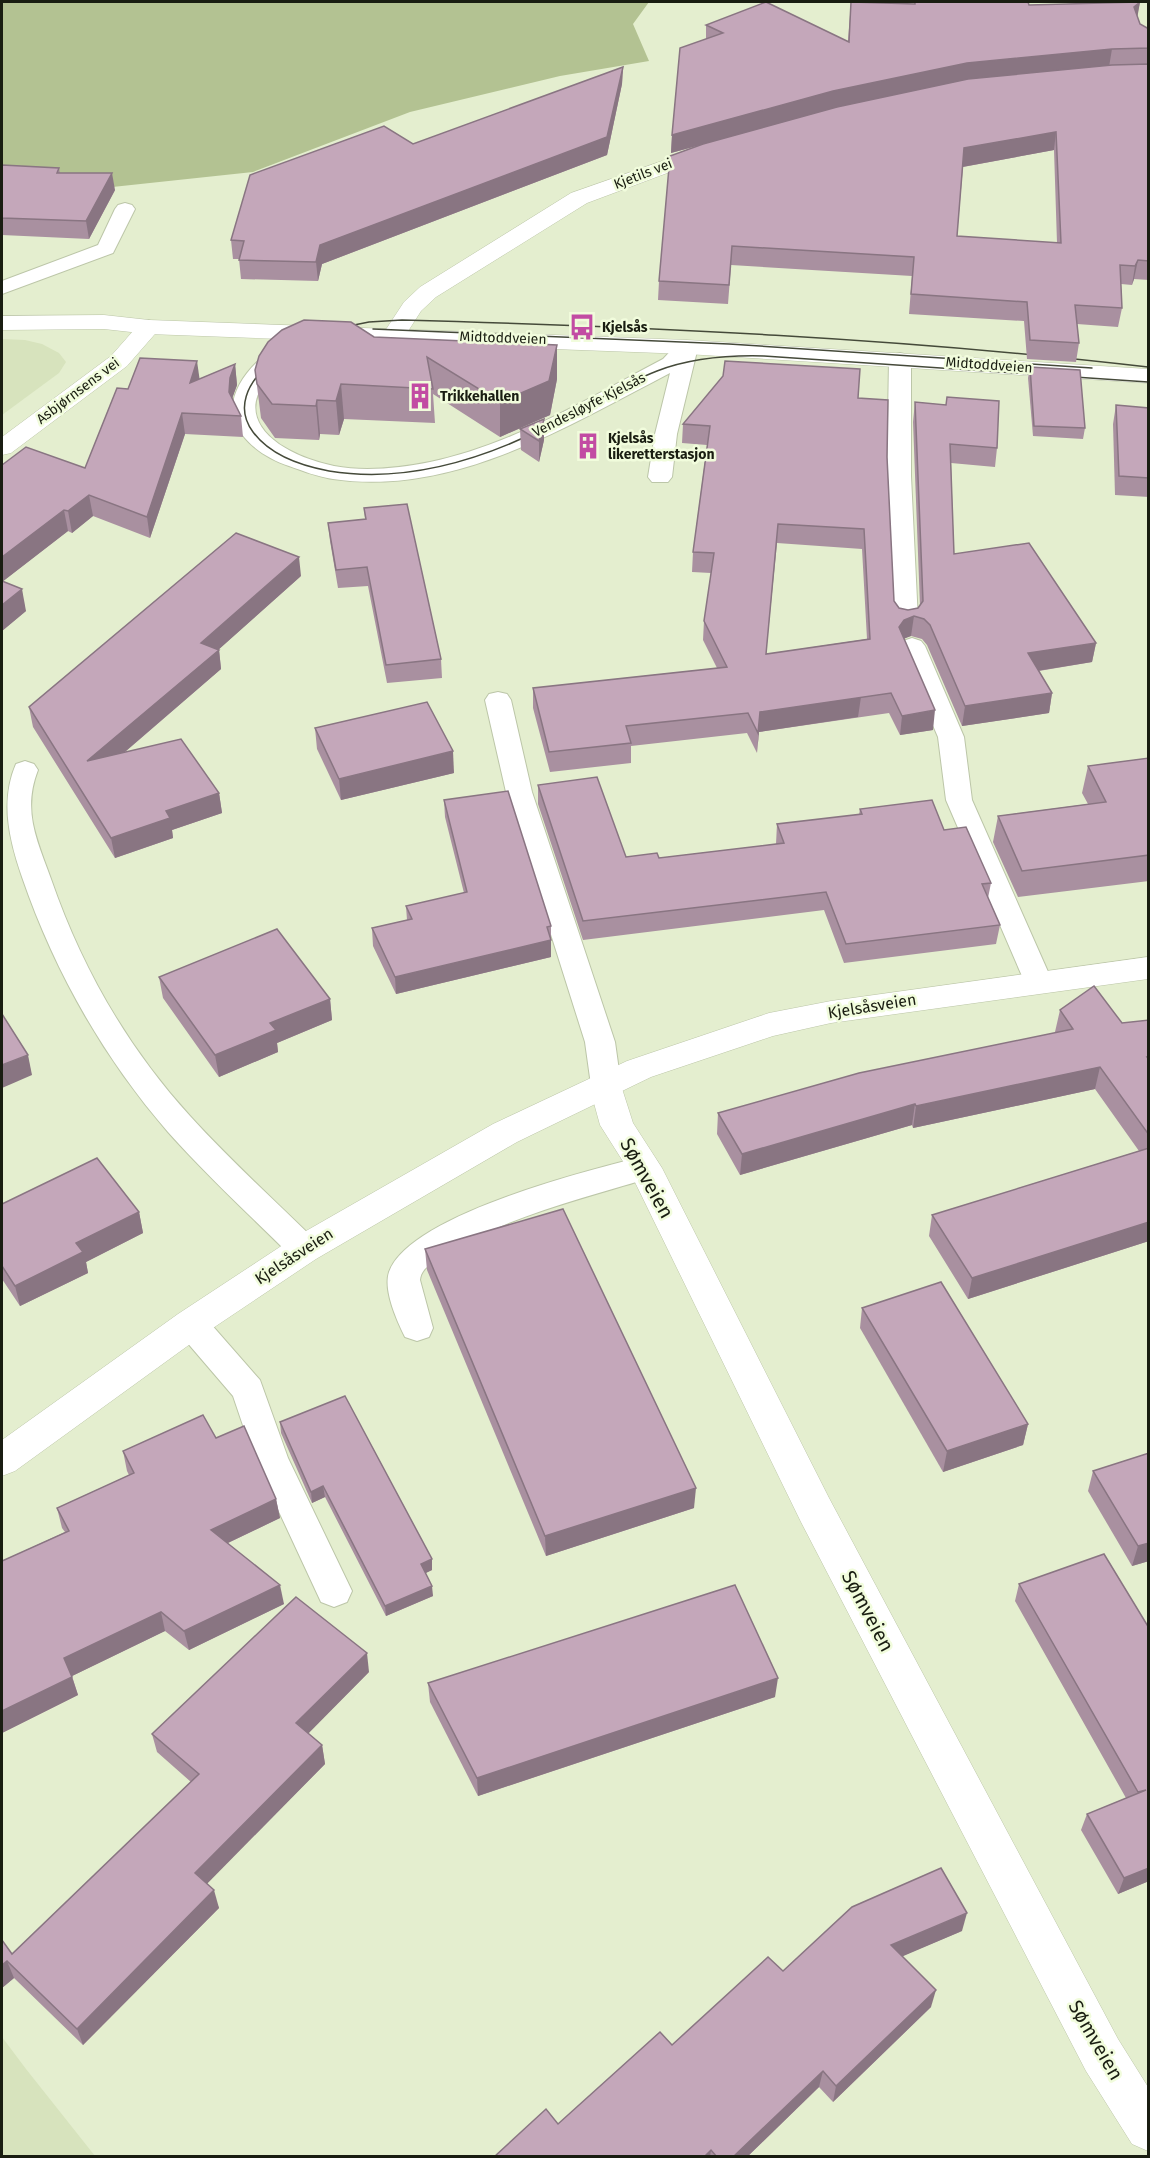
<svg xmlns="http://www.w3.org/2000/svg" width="1150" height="2158" font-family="'Fira Sans',sans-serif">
  <rect width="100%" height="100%" fill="#e4eecf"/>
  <g fill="#d7e3bd">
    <polygon points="2,339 25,340 42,344 59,353 66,362 59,373 2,415"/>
    <polygon points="2,2037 26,2069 95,2156 2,2156"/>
  </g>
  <polygon fill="#b3c292" points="2,2 649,2 633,24 649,61 560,76 410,112 253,172 103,188 2,178"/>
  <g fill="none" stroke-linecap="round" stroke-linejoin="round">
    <g stroke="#bcc6a8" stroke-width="2">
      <g id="lane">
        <polygon points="125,203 132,205 135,209 113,253 2,294 2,281 98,245 115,209 118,205"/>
        <path d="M687,341L695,342L698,347L677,434L672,477L668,482H652L648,477L655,434L670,373C568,426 453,497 333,479C318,477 303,471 289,466C265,458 237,440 233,412C229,385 267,341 295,347L298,352L295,357C217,406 267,452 334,466C365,472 400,468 430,462C512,445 589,398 663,359L679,342Z"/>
        <polygon points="900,353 908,355 911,360 911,476 918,621 915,626 906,628 897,626 894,621 887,476 889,360 892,355"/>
        <polygon points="912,638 921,641 925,646 964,737 972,800 1053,983 1049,990 1039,993 1029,990 1025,983 946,800 938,737 899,646 903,641"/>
        <polygon points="498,692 507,694 511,700 532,792 615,1042 621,1085 617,1093 606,1096 595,1093 591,1085 585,1042 506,792 485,700 489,694"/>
        <path d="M25,761L34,764L38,770C22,811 37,840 51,879C81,966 127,1047 190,1116C229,1159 273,1199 315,1240L320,1249L315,1258L304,1261L293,1258C251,1216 207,1176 168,1132C103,1057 54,970 22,877C9,839 0,801 16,764Z"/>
        <path d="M645,1156L656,1160L661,1168L656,1176C583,1199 511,1214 445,1255C435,1262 421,1267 420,1280L433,1328L429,1337L417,1341L405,1337C397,1321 383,1290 389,1272C409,1215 589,1170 645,1156Z"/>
        <polygon points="191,1311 203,1315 260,1380 288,1458 352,1591 347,1602 334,1607 321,1602 254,1458 233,1396 179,1333 175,1324 179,1315"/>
      </g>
    </g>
    <g stroke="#bcc6a8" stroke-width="1">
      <g id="street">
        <polygon points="711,144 718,146 722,150 718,154 587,203 436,297 421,311 403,339 387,339 383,334 404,302 420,287 571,193"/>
        <polygon points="149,320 157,322 161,327 127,366 11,453 2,455 2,437 111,356 141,322"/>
        <polygon points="606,1073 618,1076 633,1123 662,1168 829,1498 1118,2039 1148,2087 1148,2151 1132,2144 1086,2071 801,1522 631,1174 600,1125 589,1085 594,1076"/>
      </g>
    </g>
    <g stroke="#bcc6a8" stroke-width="1">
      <g id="secondary">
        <polygon points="104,315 149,320 687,340 1148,369 1148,383 687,354 149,334 104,329 2,330 2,316"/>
        <polygon points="1148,957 1148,979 831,1023 773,1036 651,1077 517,1142 316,1259 204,1334 15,1471 2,1476 2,1440 178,1314 292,1239 493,1124 627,1061 769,1013 831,1001"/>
      </g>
    </g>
    <use href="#lane" fill="#fff" fill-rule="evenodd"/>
    <use href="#street" fill="#fff" fill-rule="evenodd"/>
    <use href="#secondary" fill="#fff" fill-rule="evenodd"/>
    <g stroke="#454a3a" stroke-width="1.5">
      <path d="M339,328L369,322L402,320C652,327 900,338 1148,367"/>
      <polyline points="373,329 729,344 1092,368"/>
      <path d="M268,365C248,383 235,408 253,432C270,455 302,466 329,471C408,484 486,459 556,422C589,405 621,385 657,371C691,358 727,355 764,356L1148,382"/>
    </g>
  </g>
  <g fill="#a990a0" fill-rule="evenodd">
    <path d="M851,2L914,4V2H1028L1029,5L1140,2L1137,16L1140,24L1149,29V280L1134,279L1132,285L1121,284L1122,308L1118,327L1077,324L1079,343L1076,362L1027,359L1024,321L909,314L912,276L731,265L728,304L658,300L659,281L697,146L671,153L672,135L706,39V25L848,41ZM1054,150L1057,243L957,236L963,167Z"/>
    <polygon points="623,67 622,84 607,155 322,264 318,281 241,279 239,259 233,259 231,240 413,144"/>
    <polygon points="2,165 59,168 60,173 115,190 89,239 2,235"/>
    <polygon points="374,337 557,345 557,379 550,415 500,437 433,394 435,423 344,419 339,435 320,434 319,440 275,438 261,418 255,370"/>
    <polygon points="235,364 237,385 232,398 241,416 243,437 185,434 150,538 93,516 72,533 68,531 2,582 26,611 2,631 2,465 85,468 128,389 199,379"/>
    <polygon points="1030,367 1085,428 1083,439 1033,436 1028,378"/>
    <path d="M947,397L997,448L995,467L951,463L954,554L1096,643L1092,662L1039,671L1052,693L1049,713L962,726L927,645L922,639L911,636L904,638L933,730L900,735L889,713L759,732L757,753L747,733L631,746V763L550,772L533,708V688L717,668L703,640L704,621L711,573L692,572L693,552L707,445L682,443L683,424L858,398L887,457L894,601L899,608L908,610L918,608L920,606L913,422L915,402L946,405ZM777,543L862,549L867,639L766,654Z"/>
    <polygon points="1116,405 1149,408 1149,497 1115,495 1113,424"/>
    <polygon points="544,419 544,440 539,462 521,450 520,429"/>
    <polygon points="364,508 441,659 442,678 387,683 368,586 338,588 330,541 328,523 365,519"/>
    <polygon points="301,576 219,649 221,669 125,752 219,793 222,813 172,830 173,838 115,858 33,727 29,707"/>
    <polygon points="315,728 454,773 341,800 317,749"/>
    <polygon points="1149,758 1149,881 1018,897 993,842 998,816 1088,804 1082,793 1088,766"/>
    <polygon points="538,785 626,857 659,858 776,844 777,824 859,815 860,809 944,830 991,883 988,898 1000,925 996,944 844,963 824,910 583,940 538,804"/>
    <polygon points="444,800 551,926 551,957 396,994 373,946 372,928 407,920 406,906 464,893 445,817"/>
    <polygon points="159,977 330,999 332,1020 277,1043 278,1052 219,1077 163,998"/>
    <polygon points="1060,1010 1122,1023 1149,1020 1149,1241 968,1299 929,1236 932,1215 1139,1151 1095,1089 913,1128 912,1125 740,1175 717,1134 718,1113 1056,1033 1055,1032"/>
    <polygon points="2,1204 139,1212 143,1233 86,1262 88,1273 20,1306 2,1279"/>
    <polygon points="425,1249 694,1508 546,1556 427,1270"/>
    <polygon points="862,1308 1028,1424 1023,1445 943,1472 860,1328"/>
    <polygon points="280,1422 432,1570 425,1573 433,1596 386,1616 325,1497 312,1503 281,1433"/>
    <polygon points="216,1438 276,1499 280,1518 228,1543 284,1604 189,1650 165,1631 72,1676 78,1695 2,1733 2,1561 65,1532 62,1528 57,1508 129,1475 127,1471 123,1451"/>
    <polygon points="1149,1453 1149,1561 1132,1566 1088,1491 1093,1471"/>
    <polygon points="1019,1584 1149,1628 1149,1881 1118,1894 1081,1830 1087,1814 1126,1798 1015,1601"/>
    <polygon points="369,1672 308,1733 322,1745 325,1764 207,1883 219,1908 83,2045 14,1978 2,1988 2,1940 12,1954 191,1782 157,1752 152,1734"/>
    <polygon points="428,1683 775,1697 478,1796 430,1702"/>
    <polygon points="962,1931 902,1956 931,2007 833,2102 819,2087 747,2157 494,2157 558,2124 672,2045 783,1971"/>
  </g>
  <g fill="#897582">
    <polygon points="1140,2 1137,19 1134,7"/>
    <polygon points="1112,49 1109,67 832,109 671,153 672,135 833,91 967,63"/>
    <polygon points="623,67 622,84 607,155 322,264 318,281 316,262 320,245"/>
    <polygon points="1056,132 1054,150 962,167 964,148"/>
    <polygon points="112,173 115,190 89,239 86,221"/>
    <polygon points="1138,260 1134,279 1132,285 1135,266"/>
    <polygon points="557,345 557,379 550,415 500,437 500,402"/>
    <polygon points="197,361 200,382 190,383"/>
    <polygon points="235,364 237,385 232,399 229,392 230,378"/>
    <polygon points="341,384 344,419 339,435 336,401"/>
    <polygon points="317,400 320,434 319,440 316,406"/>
    <polygon points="182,413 185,434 150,538 147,517"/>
    <polygon points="544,419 544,440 539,462 539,441"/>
    <polygon points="89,495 93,516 72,533 68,511"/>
    <polygon points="64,510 68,531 2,582 2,557"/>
    <polygon points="299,557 301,576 217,651 219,650 221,669 91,781 87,761 201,643"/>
    <polygon points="22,589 26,611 2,631 2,605"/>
    <polygon points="914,616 911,636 901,640 899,627 904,620"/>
    <polygon points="1096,643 1092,662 1024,673 1028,653"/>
    <polygon points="1052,693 1049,713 962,726 965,706"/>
    <polygon points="861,697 858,717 759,732 757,753 760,712"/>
    <polygon points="935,710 933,730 900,735 902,716"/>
    <polygon points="453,751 454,773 341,800 339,779"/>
    <polygon points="219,793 222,813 172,830 173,838 115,858 111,838 166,811"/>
    <polygon points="551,940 551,957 396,994 395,977"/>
    <polygon points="330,999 332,1020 277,1043 278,1052 219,1077 215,1055 270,1023"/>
    <polygon points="28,1055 32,1075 2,1088 2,1065"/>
    <polygon points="1100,1067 1095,1089 913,1128 916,1106"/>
    <polygon points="915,1104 912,1125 740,1175 742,1154"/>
    <polygon points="139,1212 143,1233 86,1262 88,1273 20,1306 15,1286 76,1243"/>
    <polygon points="1149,1222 1149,1241 968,1299 972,1278"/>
    <polygon points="1028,1424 1023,1445 943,1472 947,1451"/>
    <polygon points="323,1486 325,1497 312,1503 311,1492"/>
    <polygon points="696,1488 694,1508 546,1556 545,1536"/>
    <polygon points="276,1499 280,1518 215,1549 211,1530"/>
    <polygon points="1149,1543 1149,1561 1132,1566 1138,1546"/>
    <polygon points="432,1559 432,1570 422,1575 421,1564"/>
    <polygon points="280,1585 284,1604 189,1650 184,1631"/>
    <polygon points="432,1586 433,1596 386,1616 385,1606"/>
    <polygon points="161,1612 165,1631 70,1677 64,1658"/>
    <polygon points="367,1653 369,1672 300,1742 296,1723"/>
    <polygon points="72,1677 78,1695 2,1733 2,1711"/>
    <polygon points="778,1678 775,1697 478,1796 477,1778"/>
    <polygon points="322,1745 325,1764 200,1891 195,1873"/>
    <polygon points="1149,1868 1149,1881 1118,1894 1124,1878"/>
    <polygon points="214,1890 219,1908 83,2045 77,2029"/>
    <polygon points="967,1913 962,1931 887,1963 891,1945"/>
    <polygon points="7,1961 14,1978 2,1988 2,1965"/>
    <polygon points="936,1990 931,2007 833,2102 836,2086"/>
    <polygon points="823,2071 819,2087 747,2157 733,2157"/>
    <polygon points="711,2150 710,2157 704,2157"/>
  </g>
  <g fill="#c4a7ba" stroke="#897582" stroke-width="1.5" fill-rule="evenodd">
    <polygon points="766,2 849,42 851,2 915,4 915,2 1028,2 1029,5 1140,2 1134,7 1140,24 1149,29 1149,48 1112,49 967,63 833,91 672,135 680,48 723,33 706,25"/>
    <path d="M1149,64V261L1138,260L1135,266L1120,265L1122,308L1075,305L1079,343L1030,340L1027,302L911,294L914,257L732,246L729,285L659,281L670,156L703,144L837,107L968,79L1112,65ZM1056,132L1061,243L957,236L964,148Z"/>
    <polygon points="623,67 607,137 320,245 316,262 239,260 244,241 231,240 250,175 384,126 413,144"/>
    <polygon points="2,165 59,168 57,173 112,173 86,221 2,218"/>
    <polygon points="304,320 351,322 374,337 557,345 549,381 500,402 427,357 433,389 341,384 336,401 317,400 316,406 272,404 257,384 255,370 259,356 268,342 282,330"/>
    <polygon points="140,358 197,361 190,383 235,364 230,378 229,392 241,416 182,413 147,517 89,495 68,511 64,510 2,557 2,465 26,447 85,468 117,388 128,389"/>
    <path d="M725,361L860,369L858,398L888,400L887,457L894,601L899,608L908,610L918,608L923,601L915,402L946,405L947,397L999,401L997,448L950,444L954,554L1029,543L1096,643L1028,653L1052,693L965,706L930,625L924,619L914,616L904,620L899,627L935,710L902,716L891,693L760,712L758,733L748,713L626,726L631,743L549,752L533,688L727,667L704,621L714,553L693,552L710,426L683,424L723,376ZM778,524L864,529L870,639L766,654Z"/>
    <polygon points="1030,367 1080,370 1085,428 1034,426"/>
    <polygon points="1116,405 1149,408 1149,478 1119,476"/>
    <polygon points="544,419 539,441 520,429"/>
    <polygon points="407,504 441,659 386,665 367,567 336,570 328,523 366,519 364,508"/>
    <polygon points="236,533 299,557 201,643 219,650 87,761 181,739 219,793 166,811 170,818 111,838 29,707"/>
    <polygon points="2,581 22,589 2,605"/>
    <polygon points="427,702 453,751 339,779 315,728"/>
    <polygon points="1149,758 1149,855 1022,871 998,816 1106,802 1088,766"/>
    <polygon points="597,777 626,857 657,853 659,858 784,843 777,824 862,814 860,809 932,800 944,830 966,827 991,883 982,884 1000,925 846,944 826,892 583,921 538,785"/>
    <polygon points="508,791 551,926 547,927 551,940 395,977 372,928 412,919 406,906 467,892 444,800"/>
    <polygon points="277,929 330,999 270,1023 276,1030 215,1055 159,977"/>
    <polygon points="1094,986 1122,1023 1149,1020 1149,1057 1147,1057 1149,1060 1149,1135 1100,1067 916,1106 915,1104 742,1154 718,1113 859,1073 1073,1029 1060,1010"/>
    <polygon points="2,1014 28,1055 2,1065"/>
    <polygon points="1149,1148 1149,1222 972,1278 932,1215"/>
    <polygon points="97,1158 139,1212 76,1243 83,1252 15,1286 2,1266 2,1204"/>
    <polygon points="563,1209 696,1488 545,1536 425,1249"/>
    <polygon points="941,1282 1028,1424 947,1451 862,1308"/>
    <polygon points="345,1396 432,1559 421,1564 432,1586 385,1606 323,1486 311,1492 280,1422"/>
    <polygon points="203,1415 216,1438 244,1426 276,1499 211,1530 280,1585 184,1631 161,1612 64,1658 72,1677 2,1711 2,1561 69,1531 57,1508 134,1473 123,1451"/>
    <polygon points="1149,1453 1149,1543 1138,1546 1093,1471"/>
    <polygon points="1104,1554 1149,1628 1149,1868 1124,1878 1087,1814 1146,1790 1138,1792 1019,1584"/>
    <polygon points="735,1585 778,1678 477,1778 428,1683"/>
    <polygon points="296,1597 367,1653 296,1723 322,1745 195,1873 214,1890 77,2029 7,1961 2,1965 2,1940 12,1954 199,1774 152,1734"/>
    <polygon points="941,1868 967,1913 891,1945 936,1990 836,2086 823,2071 733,2157 717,2157 711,2150 704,2157 494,2157 546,2109 558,2124 660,2032 672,2045 768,1957 783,1971 852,1907"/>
  </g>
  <defs>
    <g id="bus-bare" transform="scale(2.07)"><path d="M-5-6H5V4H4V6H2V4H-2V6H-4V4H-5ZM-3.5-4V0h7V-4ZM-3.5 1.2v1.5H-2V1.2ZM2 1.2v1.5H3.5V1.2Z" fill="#c24ca3" stroke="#f1fcdc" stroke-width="2.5" paint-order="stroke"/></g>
    <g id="building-bare" transform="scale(2.07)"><path d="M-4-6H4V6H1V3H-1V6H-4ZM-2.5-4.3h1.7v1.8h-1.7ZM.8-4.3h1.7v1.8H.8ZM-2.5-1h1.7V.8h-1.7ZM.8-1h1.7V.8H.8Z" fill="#c24ca3" stroke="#f1fcdc" stroke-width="2.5" paint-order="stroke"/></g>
  </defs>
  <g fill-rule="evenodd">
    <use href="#bus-bare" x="582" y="327"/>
    <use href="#building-bare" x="420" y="396"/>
    <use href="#building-bare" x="588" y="446"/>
  </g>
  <g text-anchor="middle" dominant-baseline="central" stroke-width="5" stroke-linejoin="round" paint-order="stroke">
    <g font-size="14" fill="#191d11" stroke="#f1fcdc">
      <text transform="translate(643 174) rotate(-21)">Kjetils vei</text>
      <text transform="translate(503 338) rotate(2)">Midtoddveien</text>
      <text transform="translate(989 365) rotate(4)">Midtoddveien</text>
      <text transform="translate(78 391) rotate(-37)">Asbjørnsens vei</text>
      <text transform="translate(589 405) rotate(-27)">Vendesløyfe Kjelsås</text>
    </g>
    <g font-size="14" font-weight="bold" fill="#191d11" stroke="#f1fcdc" text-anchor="start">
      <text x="602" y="327">Kjelsås</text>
      <text x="440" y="396">Trikkehallen</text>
      <text x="608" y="438">Kjelsås<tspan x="608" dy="16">likeretterstasjon</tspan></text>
    </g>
    <g font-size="16" fill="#191d11" stroke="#f1fcdc">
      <text transform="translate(872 1006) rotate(-9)">Kjelsåsveien</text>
      <text transform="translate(294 1256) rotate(-33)">Kjelsåsveien</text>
    </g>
    <g font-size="20" fill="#191d11" stroke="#f1fcdc">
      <text transform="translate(647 1178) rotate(61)">Sømveien</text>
      <text transform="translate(868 1611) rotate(62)">Sømveien</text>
      <text transform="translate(1096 2040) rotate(60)">Sømveien</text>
    </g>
  </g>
  <rect width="1150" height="2158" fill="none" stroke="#191d11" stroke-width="6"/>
</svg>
